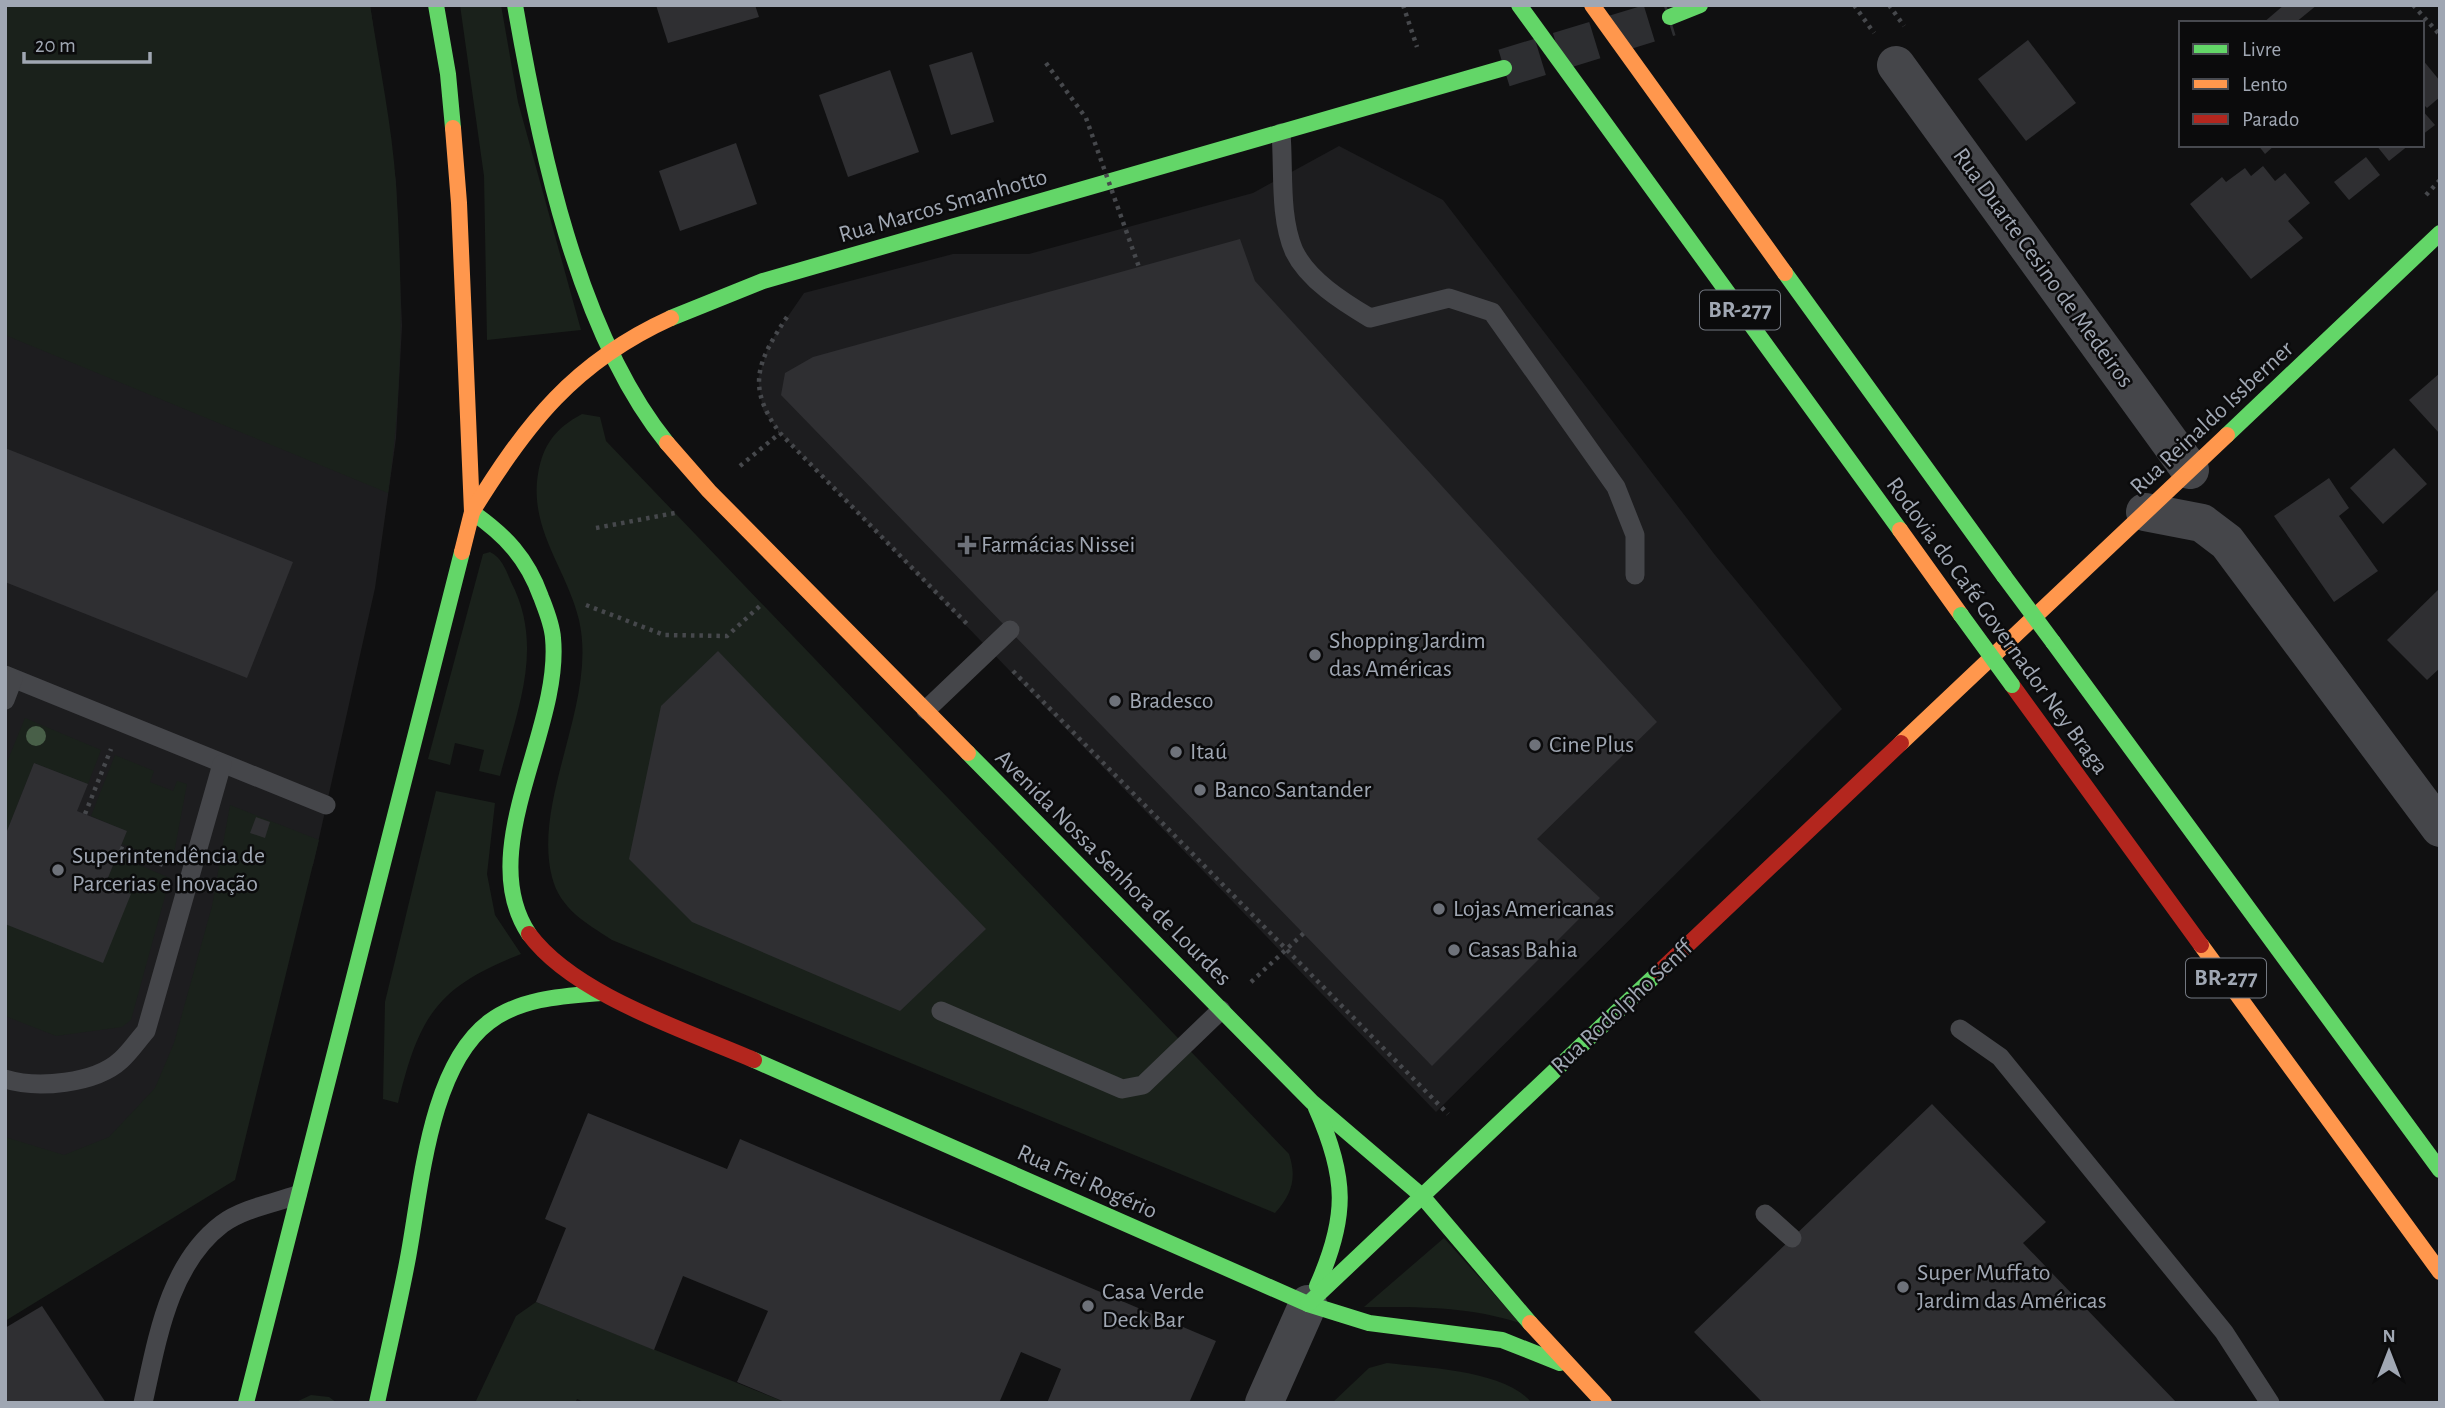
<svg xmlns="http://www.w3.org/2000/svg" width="2445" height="1408" font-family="'Alegreya Sans',sans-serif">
  <rect width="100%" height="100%" fill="#101011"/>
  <g fill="#1d1d1f">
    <polygon points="5,5 370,5 396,182 402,326 396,438 375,588 313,865 5,1321"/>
    <polygon points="1339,146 1443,200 1715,555 1842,709 1436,1112 780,433 763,410 758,379 769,344 804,293 953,254 1029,254 1253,193"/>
  </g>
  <g fill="#1a211b">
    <path d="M5,5H370C379,64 392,125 396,185C403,287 403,391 388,493L5,335Z"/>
    <polygon points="460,5 501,5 518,102 581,330 487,340 484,176"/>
    <path d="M582,414L600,417L606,441L1289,1154C1297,1178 1292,1194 1275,1213L612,940C586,923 560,909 552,877C532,799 598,702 579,620C567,569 529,530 538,474C543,444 556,428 582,414Z"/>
    <path d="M490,552C502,558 506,570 511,582C545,647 517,710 500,776L479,771L484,750L455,743L450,765L428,759L483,554Z"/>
    <polygon points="25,718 101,750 88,784 34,763 5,836 5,767"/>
    <polygon points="115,755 154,771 150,782 173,791 177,781 187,784 172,864 122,844 126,831 91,816"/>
    <path d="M436,791L495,803L487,874L495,915L521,954C436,987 419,1017 398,1103L383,1099L385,1002Z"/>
    <polygon points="230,805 319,840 235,1180 5,1321 5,1137 64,1155 109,1137 155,1088 174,1043 212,906"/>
    <polygon points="117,856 170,878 131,1020 122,1027 56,1036 5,1016 5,924 130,894 105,885"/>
    <path d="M1444,1238L1520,1323C1467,1306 1418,1307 1364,1307Z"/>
    <polygon points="536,1302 787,1403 586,1403 577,1399 575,1403 475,1403 516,1316"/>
    <path d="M1387,1363C1427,1368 1505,1370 1532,1403H1332L1369,1368Z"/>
    <polygon points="311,1395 329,1397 337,1403 294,1403"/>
  </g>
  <g fill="#2f2f32">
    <polygon points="656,5 755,5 759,17 668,43"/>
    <polygon points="2284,5 2317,5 2295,23 2263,23"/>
    <polygon points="2028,40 2076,103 2026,141 1978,79"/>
    <polygon points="972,52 994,122 951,135 929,65"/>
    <polygon points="2422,59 2440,81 2440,97 2427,108 2422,103"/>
    <polygon points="890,70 919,152 848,177 819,95"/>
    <polygon points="2422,110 2435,125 2422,135"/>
    <polygon points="736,143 757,204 680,231 659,171"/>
    <polygon points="2258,145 2275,145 2265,154"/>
    <polygon points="2376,145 2409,145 2389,161"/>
    <polygon points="2366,157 2380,175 2349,200 2334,182"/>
    <polygon points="2263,166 2275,181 2285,173 2310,203 2288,221 2303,238 2251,279 2190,204 2222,177 2226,182 2245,168 2251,176"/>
    <polygon points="1240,239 1255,281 1657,722 1537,839 1600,898 1432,1066 781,395 785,373 813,357"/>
    <polygon points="2440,373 2440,434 2409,400"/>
    <polygon points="5,448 293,562 247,678 5,582"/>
    <polygon points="2394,448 2427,484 2383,524 2350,488"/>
    <polygon points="2329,478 2349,508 2339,516 2378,571 2334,602 2274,516"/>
    <polygon points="2440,588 2440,668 2427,680 2387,640"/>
    <polygon points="718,651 986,929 900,1011 692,922 629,859 661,706"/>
    <polygon points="34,763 88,784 77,811 127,831 105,885 131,894 103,963 5,924 5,836"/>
    <polygon points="256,817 270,822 265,838 250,833"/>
    <polygon points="1932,1104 2046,1222 2023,1243 2177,1403 1763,1403 1694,1332"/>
    <polygon points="588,1113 727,1169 740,1139 1216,1341 1189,1403 1047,1403 1061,1369 1021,1352 999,1403 787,1403 737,1382 768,1311 683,1276 654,1350 536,1302 566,1228 545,1219"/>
    <polygon points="42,1306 106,1403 5,1403 5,1328"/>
  </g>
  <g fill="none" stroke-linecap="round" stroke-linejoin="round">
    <polyline stroke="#2d2e31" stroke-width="38" stroke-dasharray="38 19" stroke-linecap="butt" points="1504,68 1670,17"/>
    <g stroke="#46484c" stroke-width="4.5" stroke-dasharray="3.5 5" stroke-linecap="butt">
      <polyline points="1403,5 1417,47"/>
      <polyline points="1854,5 1874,33"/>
      <polyline points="1889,5 1904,26"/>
      <polyline points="2413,5 2440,35"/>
      <polyline points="1046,63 1086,118"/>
      <polyline points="2426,195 2440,180"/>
      <path d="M787,317C757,362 746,387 780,433L970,627"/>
      <polyline points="740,466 780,433"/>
      <polyline points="596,528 675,513"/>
      <polyline points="586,605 664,635 727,636 762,604"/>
      <polyline points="1013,671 1448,1114"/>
      <polyline points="85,814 111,749"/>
      <polyline points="120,848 163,865"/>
      <polyline points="1251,982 1304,933"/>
    </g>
    <g stroke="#45464a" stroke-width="19">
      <path d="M1281,133C1284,169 1279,217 1294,251C1308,280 1343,302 1370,318L1449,298L1492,312L1616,487L1635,535V575"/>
      <polyline points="5,675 326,805"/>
      <polyline points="5,700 13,679"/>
      <polyline points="926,710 1010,630"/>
      <polyline points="941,1011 1122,1089 1143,1085 1221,1010"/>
      <polyline points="1960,1029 2000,1057 2224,1332 2270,1403"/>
      <path d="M5,1079C37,1089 95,1084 121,1060C130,1052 138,1040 146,1031L222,764"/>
      <polyline points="1765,1214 1792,1238"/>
      <path d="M143,1403C157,1341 168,1265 222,1224C242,1209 274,1203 297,1195"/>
    </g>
    <g stroke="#45464a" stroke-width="38">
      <polyline points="1896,65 2190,470"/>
      <polyline points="2145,512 2202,523 2227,542 2440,828"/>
      <polyline points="1264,1403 1308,1304"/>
    </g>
    <g stroke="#63d668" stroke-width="16">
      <polyline points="436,5 448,74 453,128"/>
      <path d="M515,5C539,143 577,332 667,443"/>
      <polyline points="1519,5 1900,530"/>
      <polyline points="1670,17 1700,5"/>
      <polyline points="1785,273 2004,576"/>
      <polyline points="671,318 763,281 1504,68"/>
      <polyline points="2227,435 2440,233"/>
      <path d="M472,512C505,535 527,558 541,597C546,610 552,624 553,638C562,730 473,850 529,934"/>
      <polyline points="2053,642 2440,1170"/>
      <polyline points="968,753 1312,1102 1422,1196 1530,1323"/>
      <polyline points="754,1060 1308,1304 1369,1323 1502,1340 1560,1363"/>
      <path d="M1316,1108C1347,1177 1348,1217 1317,1286"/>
      <polyline points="1308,1304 1659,972"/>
      <polyline points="246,1403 462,552"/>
      <path d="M377,1403C387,1356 398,1310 407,1263C421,1192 428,1068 489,1022C521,998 563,996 601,993"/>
    </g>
    <g stroke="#ff974d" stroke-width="16">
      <polyline points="1592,5 1785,273"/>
      <polyline points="453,128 459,203 472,512 462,552"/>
      <polyline points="667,443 709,491 968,753"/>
      <path d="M472,512C526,424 574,362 671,318"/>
      <polyline points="1900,530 1961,615"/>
      <polyline points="1901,743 2227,435"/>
      <polyline points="2201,945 2440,1272"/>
      <polyline points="1530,1323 1604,1403"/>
    </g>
    <g stroke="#b3261e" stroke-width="16">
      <polyline points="2012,685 2201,945"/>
      <path d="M529,934C574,995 685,1030 754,1060"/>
      <polyline points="1659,972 1901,743"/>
    </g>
    <polyline stroke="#46484c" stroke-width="4.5" stroke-dasharray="3.5 5" stroke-linecap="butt" points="1086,118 1139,267"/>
    <g stroke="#63d668" stroke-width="16">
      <polyline points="2004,576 2053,642"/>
      <polyline points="1961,615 2012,685"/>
    </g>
  </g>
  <circle fill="#485f48" cx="36" cy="736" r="10"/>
  <g fill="#6e727a" stroke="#0b0b0c" stroke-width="2.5">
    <path d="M963.5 534.5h7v7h7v7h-7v7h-7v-7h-7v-7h7z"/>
    <circle cx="1315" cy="655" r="7"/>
    <circle cx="1115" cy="701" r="7"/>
    <circle cx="1535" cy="745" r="7"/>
    <circle cx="1176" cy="752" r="7"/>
    <circle cx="1200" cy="790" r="7"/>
    <circle cx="58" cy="870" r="7"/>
    <circle cx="1439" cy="909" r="7"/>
    <circle cx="1454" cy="950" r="7"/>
    <circle cx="1903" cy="1287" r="7"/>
    <circle cx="1088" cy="1306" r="7"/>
  </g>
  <g text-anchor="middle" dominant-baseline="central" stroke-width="5" stroke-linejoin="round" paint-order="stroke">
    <g fill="#0b0b0c" stroke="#737881" stroke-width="2">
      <rect x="1700" y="290.5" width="80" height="39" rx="5"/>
      <rect x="2186" y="958.5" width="80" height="39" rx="5"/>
    </g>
    <g font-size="23" font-weight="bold" fill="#a0a7b3">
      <text x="1740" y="310">BR-277</text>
      <text x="2226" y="978">BR-277</text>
    </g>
    <g font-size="24" fill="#a0a7b3" stroke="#0b0b0c">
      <text transform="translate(943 206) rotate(-16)">Rua Marcos Smanhotto</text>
      <text transform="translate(2043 268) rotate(54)">Rua Duarte Cesino de Medeiros</text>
      <text transform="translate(2212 418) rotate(-43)">Rua Reinaldo Issberner</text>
      <text transform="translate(1997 626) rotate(54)">Rodovia do Café Governador Ney Braga</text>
      <text transform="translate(1113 868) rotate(45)">Avenida Nossa Senhora de Lourdes</text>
      <text transform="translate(1622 1007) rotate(-43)">Rua Rodolpho Senff</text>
      <text transform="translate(1087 1182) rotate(24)">Rua Frei Rogério</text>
    </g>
    <g font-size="24" fill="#a0a7b3" stroke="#0b0b0c" text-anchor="start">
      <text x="981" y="545">Farmácias Nissei</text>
      <text x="1329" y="641">Shopping Jardim<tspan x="1329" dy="28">das Américas</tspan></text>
      <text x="1129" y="701">Bradesco</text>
      <text x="1549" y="745">Cine Plus</text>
      <text x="1190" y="752">Itaú</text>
      <text x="1214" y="790">Banco Santander</text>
      <text x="72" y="856">Superintendência de<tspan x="72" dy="28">Parcerias e Inovação</tspan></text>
      <text x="1453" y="909">Lojas Americanas</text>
      <text x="1468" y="950">Casas Bahia</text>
      <text x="1917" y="1273">Super Muffato<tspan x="1917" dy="28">Jardim das Américas</tspan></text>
      <text x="1102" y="1292">Casa Verde<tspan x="1102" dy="28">Deck Bar</tspan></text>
    </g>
  </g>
  <rect width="2445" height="1408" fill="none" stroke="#a0a7b3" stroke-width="14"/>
  <rect x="2179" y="21" width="245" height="126" fill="#0b0b0c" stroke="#47494f" stroke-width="2"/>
  <rect x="2193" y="44" width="35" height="10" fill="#63d668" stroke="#47494f" stroke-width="2"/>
  <text x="2242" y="56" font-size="21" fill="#a0a7b3">Livre</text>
  <rect x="2193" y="79" width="35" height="10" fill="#ff974d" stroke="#47494f" stroke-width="2"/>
  <text x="2242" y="91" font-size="21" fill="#a0a7b3">Lento</text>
  <rect x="2193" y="114" width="35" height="10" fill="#b3261e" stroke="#47494f" stroke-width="2"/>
  <text x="2242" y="126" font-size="21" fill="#a0a7b3">Parado</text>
  <g transform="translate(2389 1352)" stroke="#0b0b0c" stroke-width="5" paint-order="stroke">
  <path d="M0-5L12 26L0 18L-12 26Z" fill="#a0a7b3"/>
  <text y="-10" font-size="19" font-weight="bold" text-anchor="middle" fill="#a0a7b3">N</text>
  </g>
  <path d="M24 52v10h126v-10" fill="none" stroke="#a0a7b3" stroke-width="3.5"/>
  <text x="35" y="52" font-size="21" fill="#a0a7b3" stroke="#0b0b0c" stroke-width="5" paint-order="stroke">20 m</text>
</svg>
